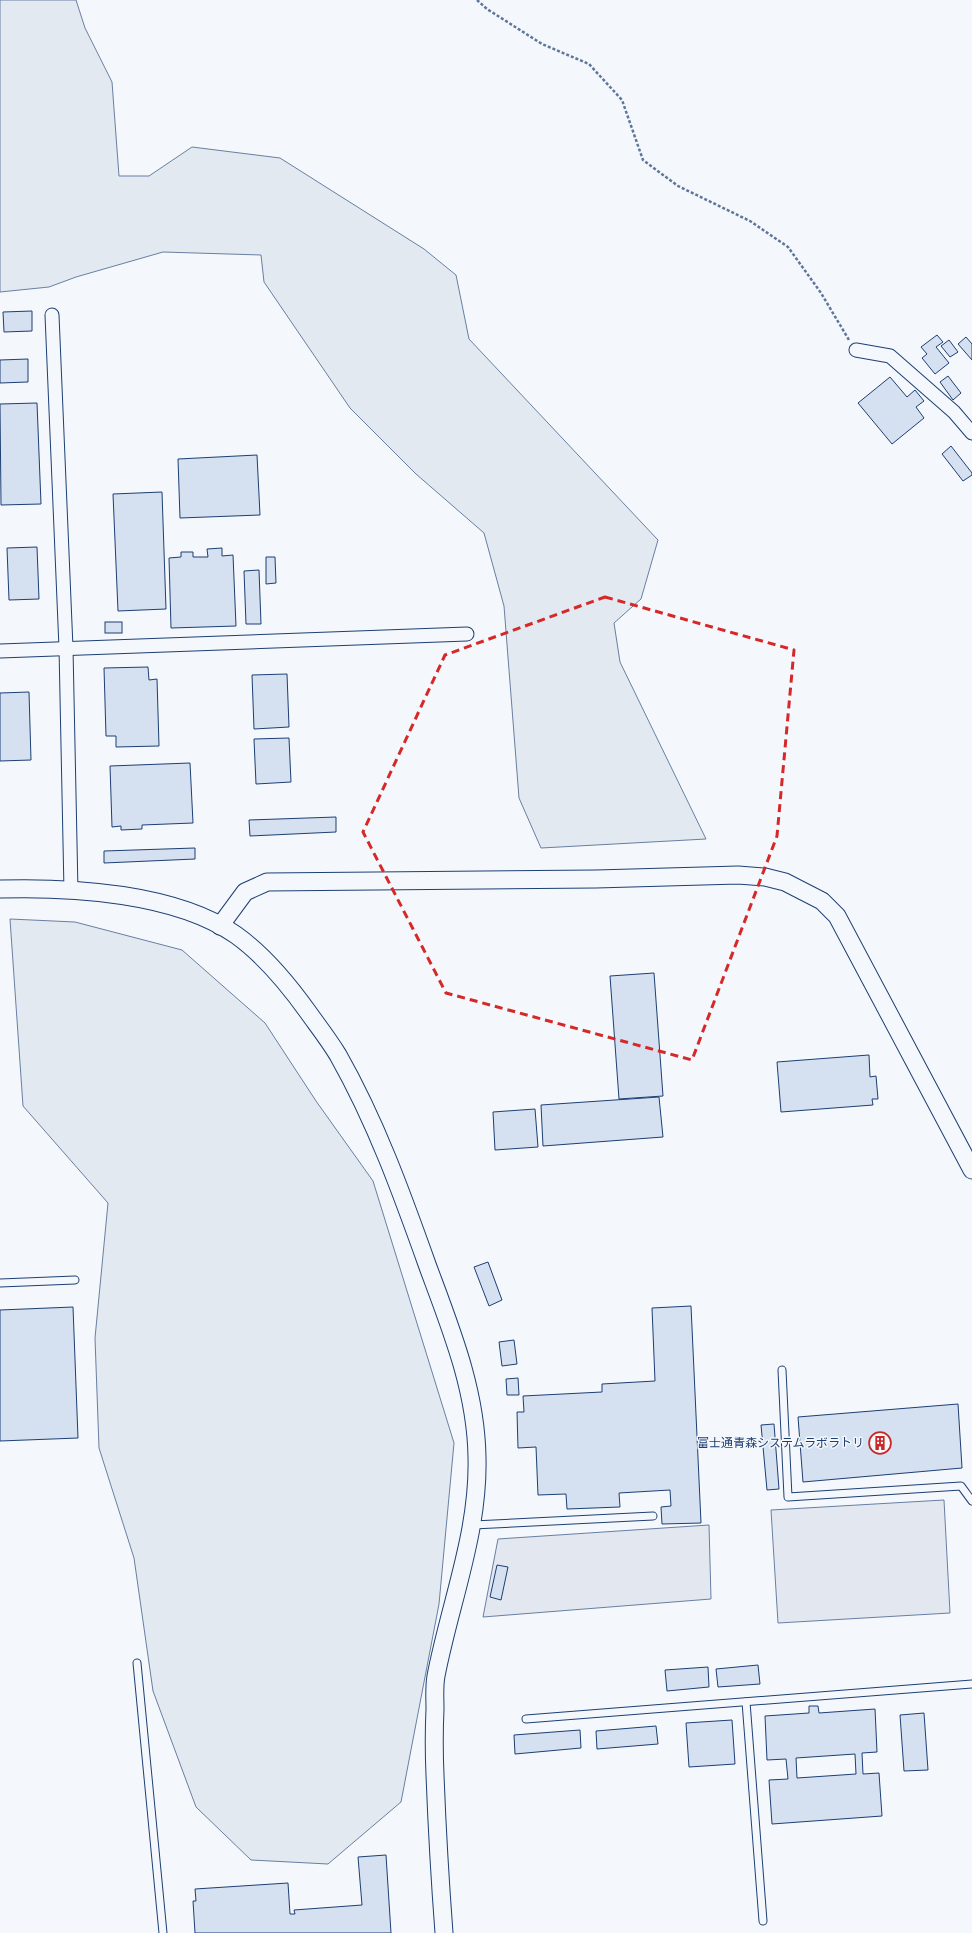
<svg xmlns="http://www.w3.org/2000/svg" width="972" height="1933" font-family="Karla,'Noto Sans JP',sans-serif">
  <rect width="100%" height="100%" fill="#f4f7fb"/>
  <g fill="#e3e9f0" stroke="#687fa3">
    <polygon points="0,0 76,0 85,28 112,82 119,176 149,176 192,147 280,158 424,249 456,275 469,339 658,540 641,599 614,623 620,662 706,839 541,848 519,798 504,606 484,533 416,474 350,408 264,282 261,255 163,252 76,277 49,287 0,292"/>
    <polygon points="10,919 75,922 182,950 265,1023 316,1101 373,1181 454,1443 439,1604 401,1802 328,1864 251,1860 196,1807 153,1691 134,1558 99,1448 95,1338 108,1203 23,1106"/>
  </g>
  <g fill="#e3e8f0" stroke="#687fa3">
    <polygon points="944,1500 950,1613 778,1623 771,1510"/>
    <polygon points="709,1525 711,1599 483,1617 498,1539"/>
  </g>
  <g fill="#d5e0f0" stroke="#1d3f73" fill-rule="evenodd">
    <polygon points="32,311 32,331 4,332 3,312"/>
    <polygon points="937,335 943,342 936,347 949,363 935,374 922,358 927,354 921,347"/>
    <polygon points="966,337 972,344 972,360 958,344"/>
    <polygon points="949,340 958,352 950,357 941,346"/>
    <polygon points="28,359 28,382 0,383 0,360"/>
    <polygon points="948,376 961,393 953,400 940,382"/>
    <polygon points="890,377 907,397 915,390 924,401 916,407 924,418 892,444 858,403"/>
    <polygon points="37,403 41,504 1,505 0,404"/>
    <polygon points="951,446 972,473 972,475 963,481 942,454"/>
    <polygon points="257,455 260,515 180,518 178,459"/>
    <polygon points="162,492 166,609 118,611 113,494"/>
    <polygon points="37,547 39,599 9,600 7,548"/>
    <polygon points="222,548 222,556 233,555 236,626 171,628 169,558 181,557 181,552 193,552 193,557 208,557 207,549"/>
    <polygon points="266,557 275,557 276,583 266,584"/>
    <polygon points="259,570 261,624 246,624 244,571"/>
    <rect x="105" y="622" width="17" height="11"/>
    <polygon points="148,667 149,680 157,679 159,746 116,747 116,736 106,736 104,668"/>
    <polygon points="287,674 289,727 254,729 252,675"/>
    <polygon points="29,692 31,760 0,761 0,693"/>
    <polygon points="289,738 291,782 256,784 254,739"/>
    <polygon points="190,763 193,823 142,825 142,829 121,830 121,826 112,827 110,766"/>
    <polygon points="336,817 336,832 250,836 249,820"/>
    <polygon points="195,848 195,859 104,863 104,851"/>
    <polygon points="654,973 663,1096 619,1099 610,976"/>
    <polygon points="869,1055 870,1077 876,1076 878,1099 872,1099 873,1105 781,1112 777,1062"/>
    <polygon points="659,1097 663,1137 543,1146 541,1105"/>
    <polygon points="535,1109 538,1147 495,1150 493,1112"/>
    <polygon points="488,1262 502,1300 489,1306 474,1267"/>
    <polygon points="691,1306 701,1523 662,1524 661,1507 671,1506 670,1490 619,1493 620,1507 567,1509 566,1494 538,1495 536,1447 518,1448 517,1412 524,1412 523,1396 602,1392 602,1384 655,1381 652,1308"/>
    <polygon points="73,1307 78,1438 0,1441 0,1310"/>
    <polygon points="514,1340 517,1364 502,1366 499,1342"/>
    <polygon points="518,1378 519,1395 507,1395 506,1379"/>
    <polygon points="958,1404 962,1468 803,1482 798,1417"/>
    <polygon points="774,1424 779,1489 767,1490 761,1425"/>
    <polygon points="497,1565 508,1567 501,1600 490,1597"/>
    <polygon points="758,1665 760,1684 718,1687 716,1669"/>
    <polygon points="708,1667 709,1687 667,1691 665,1670"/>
    <path d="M809,1706H818L819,1713L875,1709L877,1752L862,1753L863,1774L879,1773L882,1816L772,1824L769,1780L788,1779L786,1759L767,1760L765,1716L809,1713ZM855,1754L856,1774L797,1778L796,1758Z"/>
    <polygon points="924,1713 928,1770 904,1771 900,1715"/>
    <polygon points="732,1720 735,1764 689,1767 686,1723"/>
    <polygon points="656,1726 658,1744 597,1749 596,1731"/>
    <polygon points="580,1730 581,1748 515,1754 514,1735"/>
    <polygon points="386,1855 391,1933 195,1933 193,1901 196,1901 195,1889 288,1883 290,1914 295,1914 294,1910 362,1905 358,1857"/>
  </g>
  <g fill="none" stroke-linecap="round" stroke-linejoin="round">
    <g stroke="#1d3f73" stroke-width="9">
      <g id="service">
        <polyline points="0,1283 75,1280"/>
        <polyline points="782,1370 788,1497 961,1486 972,1501"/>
        <polyline points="473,1525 653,1516"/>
        <polyline points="137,1663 163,1933"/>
        <polyline points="746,1702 763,1921"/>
        <polyline points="526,1719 972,1684"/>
      </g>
    </g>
    <g stroke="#1d3f73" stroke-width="15">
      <g id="minor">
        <polyline points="52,315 66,648 71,891"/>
        <polyline points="856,350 890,356 954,412 972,433"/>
        <polyline points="0,651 467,634"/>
      </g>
    </g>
    <g stroke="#1d3f73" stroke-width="19">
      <g id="tertiary">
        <path d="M0,889C72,887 176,893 236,935C264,955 288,984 308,1012C318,1026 329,1040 338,1055C376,1122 402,1194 428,1267C451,1329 476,1390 477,1457C479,1533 450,1603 436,1676C434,1687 435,1698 435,1709C434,1731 434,1753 435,1775C437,1828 440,1880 444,1933"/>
        <polyline points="220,926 245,892 267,882 596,879 738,875 765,877 785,882 822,901 837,916 972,1170"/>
      </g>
    </g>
    <polyline stroke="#5e769c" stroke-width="2.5" stroke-dasharray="3 2" stroke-linecap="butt" points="477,0 487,9 542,44 589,64 622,100 643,160 678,186 750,221 788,247 821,293 849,340"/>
    <use href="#service" stroke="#f4f7fb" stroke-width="7"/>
    <use href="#minor" stroke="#f4f7fb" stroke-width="13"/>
    <use href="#tertiary" stroke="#f4f7fb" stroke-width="17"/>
  </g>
  <path fill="none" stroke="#d62828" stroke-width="3" stroke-dasharray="8 5" stroke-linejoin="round" d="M605,597L794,650L777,836L692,1060L446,993L363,832L445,655Z"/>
  <defs>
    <g id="building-ring" transform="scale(1.15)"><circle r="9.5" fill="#f4f7fb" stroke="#c62828" stroke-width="1.5"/><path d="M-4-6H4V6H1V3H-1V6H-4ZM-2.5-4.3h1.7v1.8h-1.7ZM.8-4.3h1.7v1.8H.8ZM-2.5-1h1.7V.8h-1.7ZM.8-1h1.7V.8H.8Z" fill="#c62828"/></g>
  </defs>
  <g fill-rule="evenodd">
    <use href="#building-ring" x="880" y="1443"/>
  </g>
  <g text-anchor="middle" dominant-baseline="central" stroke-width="3" stroke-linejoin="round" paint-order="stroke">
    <g font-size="12" fill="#1d3f73" stroke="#f4f7fb" text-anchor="end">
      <text x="864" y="1443">富士通青森システムラボラトリ</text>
    </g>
  </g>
</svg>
